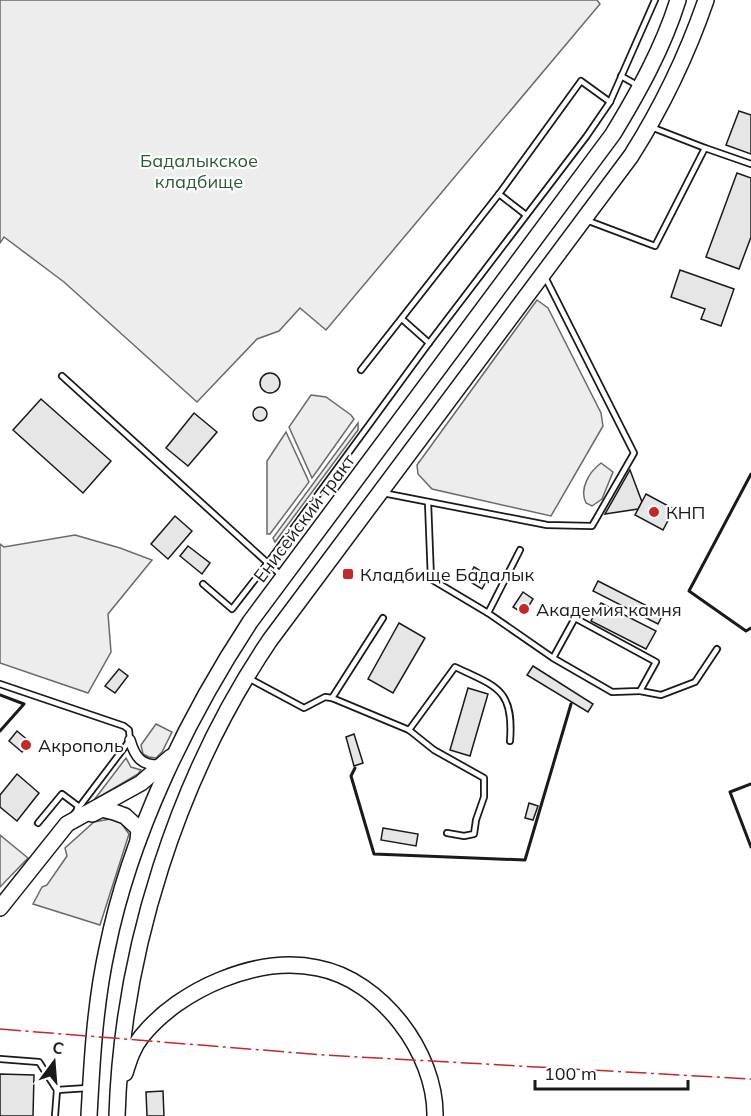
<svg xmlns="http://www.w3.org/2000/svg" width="751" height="1116" font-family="Mulish,sans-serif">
  <rect width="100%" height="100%" fill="#fff"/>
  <g fill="#ededed" stroke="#6a6a6a" stroke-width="1.5">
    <polygon points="0,0 597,0 600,4 326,330 300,308 279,331 257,339 197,402 64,282 4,237 0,243"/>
    <polygon points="537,300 548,308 601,413 603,426 551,516 432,489 418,474 417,465"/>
    <polygon points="311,395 326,397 351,415 354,419 312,478 289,427"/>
    <polygon points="358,423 358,430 275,542 273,538"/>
    <polygon points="286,432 309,482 270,534 267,534 267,461"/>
    <path d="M601,463L613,472L602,499L592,506L586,503C579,489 589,472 601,463Z"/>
    <polygon points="75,535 120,548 152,560 108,614 111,652 88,693 0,663 0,544 4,547"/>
    <polygon points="156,724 172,732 162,752 156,758 149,757 143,754 141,745"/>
    <polygon points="126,758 131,767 141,770 138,774 94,800"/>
    <polygon points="110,819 121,823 129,834 100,925 33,904 42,887 47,885 67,856 65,848 94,822"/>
    <polygon points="0,835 28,858 0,887"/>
  </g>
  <g fill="#e6e6e6" stroke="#1a1a1a" stroke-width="1.5">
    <polygon points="739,111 751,115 751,154 726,145"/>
    <polygon points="737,173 751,178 751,237 739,269 706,257"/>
    <polygon points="680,270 734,289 721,326 701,319 705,309 671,297"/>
    <circle cx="270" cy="383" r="10"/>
    <polygon points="41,399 111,461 83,493 13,430"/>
    <circle cx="260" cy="414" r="7"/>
    <polygon points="194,413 217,432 188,466 166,448"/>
    <polygon points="630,470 642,502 638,509 605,514"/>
    <polygon points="646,494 674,509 663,530 635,515"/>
    <polygon points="175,516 192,531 168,559 151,544"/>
    <polygon points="188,546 210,563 202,574 180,556"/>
    <polygon points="474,567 489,576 482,589 467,580"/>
    <polygon points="598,581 663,614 658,624 593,591"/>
    <polygon points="523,592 533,599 524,614 513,607"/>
    <polygon points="601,603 656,631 646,649 591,621"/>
    <polygon points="399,623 425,638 393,693 368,679"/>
    <polygon points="533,666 593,704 588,712 527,675"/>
    <polygon points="119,669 128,676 115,693 105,686"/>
    <polygon points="468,688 488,694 470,756 450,750"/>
    <polygon points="17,731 30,742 22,752 9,741"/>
    <polygon points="354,734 363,763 354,766 346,737"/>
    <polygon points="17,774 39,793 17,821 0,807 0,795"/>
    <polygon points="529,803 538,806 533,820 525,818"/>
    <polygon points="383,828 418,834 416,846 381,840"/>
    <polygon points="0,1074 34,1075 33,1116 0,1116"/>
    <polygon points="163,1091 164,1116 147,1116 146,1092"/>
  </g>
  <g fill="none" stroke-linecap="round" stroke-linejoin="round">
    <g stroke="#1a1a1a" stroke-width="8">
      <g id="service">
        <polyline points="621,76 637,85"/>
        <polyline points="705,148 751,164"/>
        <polyline points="499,194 526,215"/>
        <polyline points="586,220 655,246 705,148 651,127"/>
        <polyline points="402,319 429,343"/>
        <polyline points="361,370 499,194 581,81 610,102"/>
        <polyline points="62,376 282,576"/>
        <polyline points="383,493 547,525 592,526 634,453 545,277"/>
        <polyline points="428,502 431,579 488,613 553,658 612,692 640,691 656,662 575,618 553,658"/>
        <polyline points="203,584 232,609 267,564 429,343 586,137 610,102 655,0"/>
        <polyline points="488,613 520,550"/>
        <polyline points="250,679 304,708 325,697 332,698 409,730 434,750 484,778 484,797 476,820 474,834 464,836 447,833"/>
        <polyline points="0,684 124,726 129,730 130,740 74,814"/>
        <polyline points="640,691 661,695 695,682 717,649"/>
        <polyline points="332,698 383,618"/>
        <path d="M409,730L455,667C497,687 514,689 510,741"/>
        <polyline points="38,823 62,794 78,806 77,809"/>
        <polyline points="0,1059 39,1062 57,1090 55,1116"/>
        <polyline points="57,1092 57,1090 88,1088"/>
      </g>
    </g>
    <g stroke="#1a1a1a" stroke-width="12">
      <path id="minor" d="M130,740C135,757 141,766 161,765"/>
    </g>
    <g stroke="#1a1a1a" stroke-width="18">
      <g id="primary">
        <polyline points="92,814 102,809 114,812 125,816 139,829 138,841"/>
        <polyline points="0,908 67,824 141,783 171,757"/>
        <path d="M125,1073C129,1060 133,1047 142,1036C180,989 258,955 318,968C381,980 436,1053 435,1116"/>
        <path d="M89,1116C92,1060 95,1004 107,949C130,835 187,718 250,622L613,134C639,91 663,48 678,0"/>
        <path d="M117,1116C122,951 178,776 270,640L631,156C662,107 687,55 706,0"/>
      </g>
    </g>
    <use href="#service" stroke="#fff" stroke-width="4.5"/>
    <use href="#minor" stroke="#fff" stroke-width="9"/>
    <use href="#primary" stroke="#fff" stroke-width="15"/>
    <g stroke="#1a1a1a" stroke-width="3">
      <polyline points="751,474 689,591 746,631 751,628"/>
      <polyline points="0,695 24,704 0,731"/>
      <polyline points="355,768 351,776 374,854 525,860 571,704"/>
      <polyline points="751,784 730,792 751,847"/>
    </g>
    <polyline stroke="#c62828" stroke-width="1.5" stroke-dasharray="21 4.5 3 4.5" stroke-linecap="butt" points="0,1029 324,1055 751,1079"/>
  </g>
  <g fill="#c62828" stroke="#fff" stroke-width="2">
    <circle cx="654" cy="512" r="6"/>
    <rect x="342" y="568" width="12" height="12" rx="3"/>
    <circle cx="524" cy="609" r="6"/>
    <circle cx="26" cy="745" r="6"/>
  </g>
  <g text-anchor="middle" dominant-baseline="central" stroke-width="4.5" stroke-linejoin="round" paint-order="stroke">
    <g font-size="18" fill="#2b5a34" stroke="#fff">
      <text x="199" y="160">Бадалыкское<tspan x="199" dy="21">кладбище</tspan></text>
    </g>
    <g font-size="18" fill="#1a1a1a" stroke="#fff" text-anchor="start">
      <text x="666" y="512">КНП</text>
      <text x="360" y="574">Кладбище Бадалык</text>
      <text x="536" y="609">Академия камня</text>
      <text x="38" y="745">Акрополь</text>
    </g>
    <g font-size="18" fill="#1a1a1a" stroke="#fff">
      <text transform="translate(304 518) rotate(-53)">Енисейский тракт</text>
    </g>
  </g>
  <g transform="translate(54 1062) rotate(16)" stroke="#ffffff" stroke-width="4.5" paint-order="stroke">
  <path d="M0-4.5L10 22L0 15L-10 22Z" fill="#1a1a1a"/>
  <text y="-9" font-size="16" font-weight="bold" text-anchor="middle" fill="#1a1a1a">С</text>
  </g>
  <path d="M535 1080v9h153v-9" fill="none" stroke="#1a1a1a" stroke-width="3"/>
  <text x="544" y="1080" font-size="18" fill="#1a1a1a" stroke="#ffffff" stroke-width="4.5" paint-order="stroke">100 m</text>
</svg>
